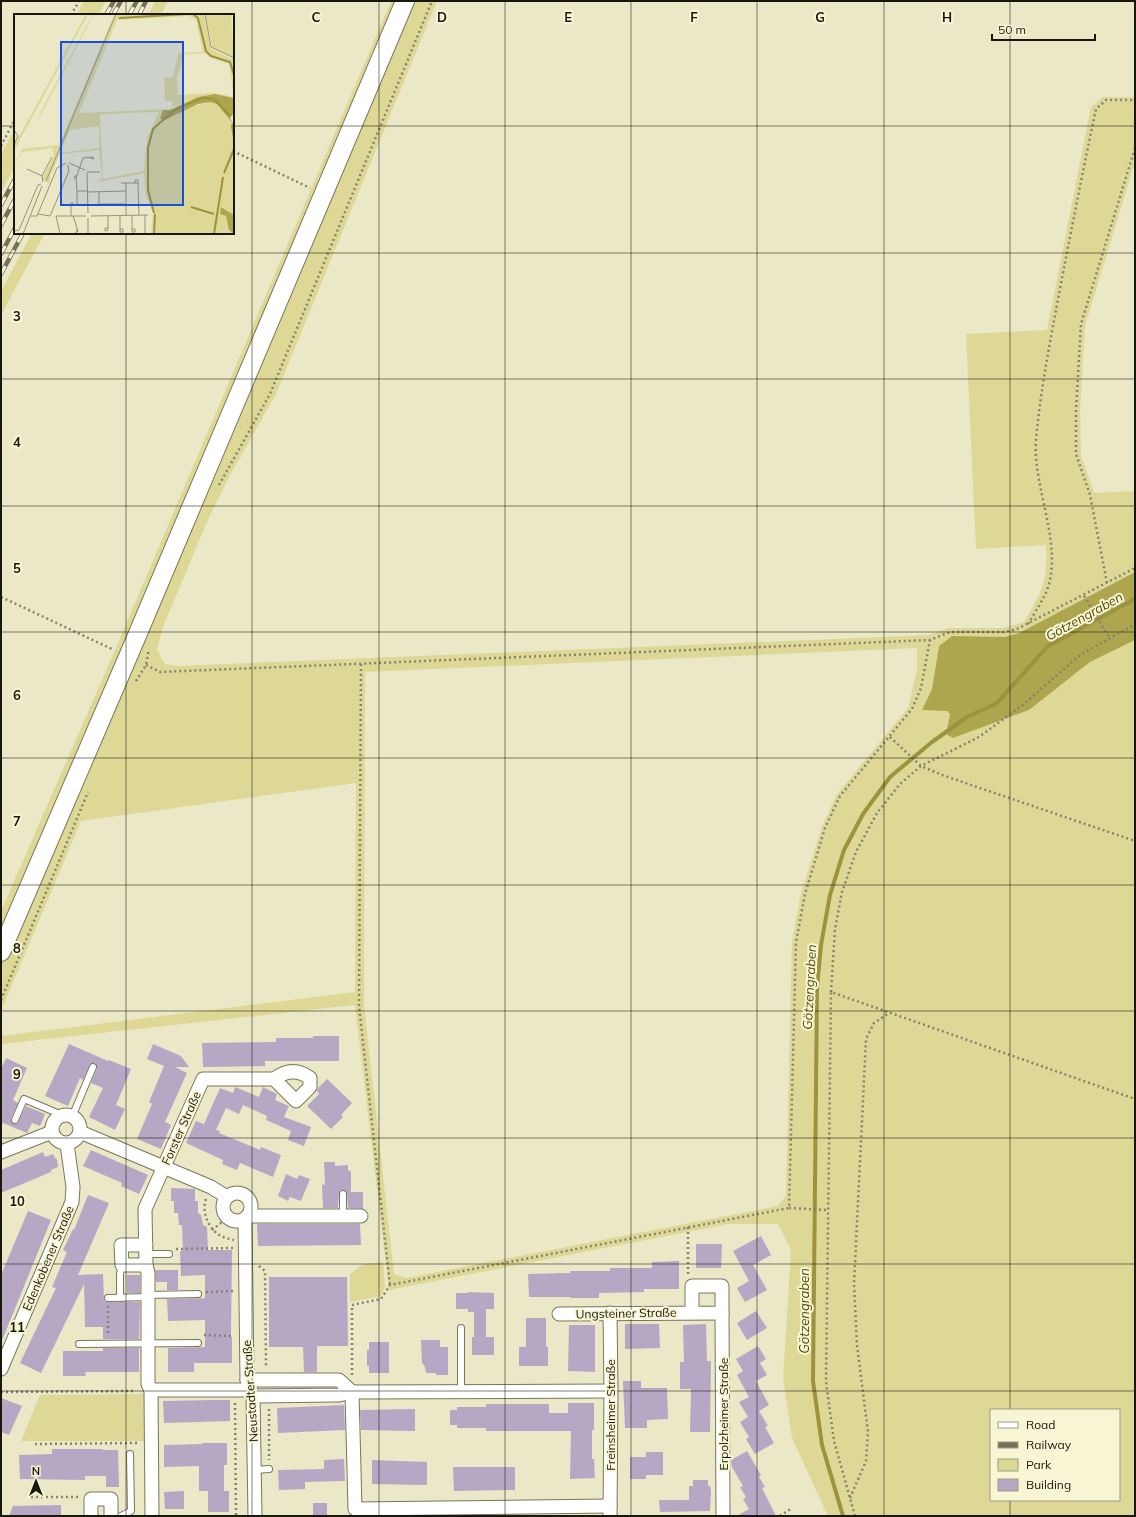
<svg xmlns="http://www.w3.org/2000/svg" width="1136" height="1517" font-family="Mulish,sans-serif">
  <rect width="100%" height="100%" fill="#ebe8c7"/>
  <g fill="#ded897" fill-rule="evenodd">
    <polygon points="84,1 106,1 98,15 76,15"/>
    <polygon points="155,1 168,1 161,15 148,15"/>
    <path d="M391,1H437L276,394L230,475L207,522L163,627L157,649L160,656L165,664L178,666L929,635L948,628H1004L1024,622C1042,591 1048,582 1046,545L976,549L966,334L1047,330L1091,107L1102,97H1135V162L1085,326L1080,412L1081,455L1094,493L1135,491V572L1019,633L1005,637H952L939,646L932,689L922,710L947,711L950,714L946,734L1029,710L1090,662L1135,640V1516H828L792,1438L783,1378L791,1250L778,1224H728L389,1290L355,1005L1,1044V1036L355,992L356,783L81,821L1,1011V911L112,657ZM917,648V670L908,708L837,794L822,827L801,893L792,942L786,1196L778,1206L406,1278L394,1274L364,1005L365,672ZM991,1410H1119V1500H991Z"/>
    <polygon points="15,128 15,166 1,192 1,154"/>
    <polygon points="32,233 45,233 1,315 1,291"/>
    <polygon points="383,1262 385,1287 381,1296 350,1302 350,1274 363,1264"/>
    <polygon points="146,1394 146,1441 21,1441 40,1395"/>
  </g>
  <polygon fill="#aea54f" points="1135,572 1135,640 1090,662 1029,710 953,738 946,734 950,714 947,711 922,710 932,689 939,646 952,636 1005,637 1019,633"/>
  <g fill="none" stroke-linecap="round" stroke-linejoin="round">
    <polyline stroke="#9c933d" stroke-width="4" points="843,1516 822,1445 813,1381 817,988 821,945 830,895 844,850 863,814 890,777 932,742 967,717 997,703 1048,646 1135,599"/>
  </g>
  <g fill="#b6a8c5">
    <polygon points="313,1036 339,1036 339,1061 265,1061 265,1066 203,1067 202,1043 276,1042 276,1038 313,1038"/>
    <polygon points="69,1044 108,1061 109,1060 131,1069 116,1105 125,1109 115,1130 89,1117 103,1088 91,1083 97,1068 95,1063 90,1064 83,1080 80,1078 68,1106 45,1096"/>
    <polygon points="153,1044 181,1056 189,1067 175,1067 187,1073 165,1122 171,1125 161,1149 137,1139 152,1104 149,1102 164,1066 147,1059"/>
    <polygon points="6,1058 27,1068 13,1100 18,1103 11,1118 11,1122 14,1124 18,1123 26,1106 45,1114 40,1126 32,1123 27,1133 3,1123 1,1127 1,1069"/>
    <polygon points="327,1079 352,1103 341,1115 343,1117 331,1129 307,1106 319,1094 317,1091 318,1088"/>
    <polygon points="235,1087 259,1097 263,1087 277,1094 275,1100 289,1106 284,1117 311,1127 304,1146 288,1140 291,1131 266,1120 267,1116 243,1105 239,1114 226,1108 216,1130 220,1131 219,1133 260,1150 261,1147 281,1155 273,1177 240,1163 237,1170 222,1164 223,1160 186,1143 196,1121 204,1124 220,1088 233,1093"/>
    <polygon points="91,1150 148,1175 139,1194 121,1186 122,1183 83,1166"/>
    <polygon points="43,1152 45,1157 53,1154 55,1158 57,1159 58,1167 51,1170 51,1172 1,1193 1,1170"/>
    <polygon points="324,1162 335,1162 335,1166 348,1165 348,1170 351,1172 351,1192 363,1192 363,1209 348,1208 347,1194 343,1190 340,1190 339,1194 338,1208 323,1208 322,1184 325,1185"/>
    <polygon points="286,1174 297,1179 299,1175 310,1179 301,1201 290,1197 288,1201 278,1196"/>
    <polygon points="171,1188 195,1189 195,1201 198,1201 198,1213 201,1215 203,1225 207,1227 208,1250 232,1250 231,1337 232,1337 232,1363 194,1363 194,1372 168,1372 168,1348 205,1347 205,1320 168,1321 167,1299 205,1298 205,1275 181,1276 180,1251 183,1251 182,1225 179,1225 178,1213 174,1213 174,1201 171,1201"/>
    <polygon points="88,1195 109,1203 78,1275 103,1274 104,1301 106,1302 140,1302 139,1339 103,1339 103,1327 85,1327 84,1284 41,1373 20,1363 56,1288 52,1287 67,1252 63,1250 73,1229 74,1230"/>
    <polygon points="28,1211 51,1220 1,1343 1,1275"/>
    <polygon points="257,1224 360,1224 361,1245 258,1246"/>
    <polygon points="761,1236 771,1255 753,1265 767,1290 745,1302 737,1288 749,1281 733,1251"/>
    <polygon points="696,1244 722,1244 721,1268 696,1268"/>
    <polygon points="679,1261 679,1289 644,1289 644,1292 599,1293 599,1298 570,1298 570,1297 529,1297 528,1274 570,1273 570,1271 610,1271 610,1268 652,1268 652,1262"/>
    <polygon points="155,1270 178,1270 178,1290 167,1290 167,1282 156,1282"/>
    <rect x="127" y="1275" width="13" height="18"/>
    <polygon points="269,1277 347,1277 348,1346 317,1346 317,1372 304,1372 303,1347 269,1347"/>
    <polygon points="468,1292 494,1293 494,1309 486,1309 486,1337 494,1337 494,1355 472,1355 472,1337 474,1337 474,1312 468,1312 468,1309 456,1309 456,1293 468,1293"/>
    <polygon points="756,1311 767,1328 747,1340 737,1323"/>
    <polygon points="526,1318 546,1318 546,1347 548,1347 548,1366 519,1366 519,1347 526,1347"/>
    <polygon points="625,1324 659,1324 660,1348 625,1349"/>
    <polygon points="706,1324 707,1361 711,1361 710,1432 690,1432 691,1389 680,1389 680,1362 684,1362 683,1325"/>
    <polygon points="569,1325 595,1325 595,1372 568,1371"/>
    <polygon points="421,1340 440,1340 440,1347 448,1347 448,1375 436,1375 436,1373 426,1373 425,1367 422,1363"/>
    <polygon points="369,1342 389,1342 389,1373 369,1373 369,1366 367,1366 367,1350 369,1350"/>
    <polygon points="758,1346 766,1359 760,1363 767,1375 756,1381 769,1405 759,1411 768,1426 765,1427 774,1443 755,1454 746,1439 749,1437 740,1422 748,1417 739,1402 749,1397 737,1375 743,1371 736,1359"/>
    <polygon points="103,1348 139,1348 139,1372 85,1372 86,1376 63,1376 63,1351 103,1351"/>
    <polygon points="623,1381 641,1381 641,1388 667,1388 668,1419 647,1420 647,1428 625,1428"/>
    <polygon points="1,1398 22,1406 9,1435 1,1432"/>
    <polygon points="215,1400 230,1400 230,1421 164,1423 163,1401"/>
    <polygon points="568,1403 594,1403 594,1430 592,1430 592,1459 594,1459 595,1478 570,1479 571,1431 486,1431 486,1428 457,1428 457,1425 450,1425 450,1410 457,1410 457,1407 486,1407 486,1404 549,1404 549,1413 568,1413"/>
    <polygon points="344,1405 345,1430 278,1433 277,1408"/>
    <polygon points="415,1409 415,1431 361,1430 360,1410"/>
    <polygon points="202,1443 227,1443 227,1465 224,1465 224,1491 229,1491 229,1512 208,1512 208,1491 199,1491 199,1466 164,1467 164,1445 202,1444"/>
    <polygon points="52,1449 103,1449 103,1450 118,1450 119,1487 106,1487 106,1476 85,1476 85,1480 20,1479 19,1455 52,1454"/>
    <polygon points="747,1451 761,1475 759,1477 765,1487 762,1488 776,1516 737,1516 749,1509 743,1499 746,1497 740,1487 743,1486 732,1467 731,1460"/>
    <polygon points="646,1452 663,1452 663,1475 646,1475 646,1479 630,1479 630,1457 646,1457"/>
    <polygon points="344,1459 345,1481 305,1482 305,1489 279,1490 278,1470 324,1469 324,1460"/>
    <polygon points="372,1460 427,1462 427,1485 372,1484"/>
    <polygon points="453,1467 515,1467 515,1490 454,1491"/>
    <polygon points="693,1480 708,1480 708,1486 710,1486 711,1491 710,1511 660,1512 659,1500 689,1500 689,1486 693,1486"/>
    <polygon points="184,1491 184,1509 165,1509 164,1492"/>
    <rect x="313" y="1503" width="14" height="12"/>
    <polygon points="61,1505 61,1516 9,1516 13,1506"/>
  </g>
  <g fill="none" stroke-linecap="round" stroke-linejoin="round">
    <g stroke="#797659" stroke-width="8">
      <g id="service">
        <polyline points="72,1117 93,1067"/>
        <polyline points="15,1120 24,1099 55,1112 59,1117"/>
        <polyline points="343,1194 343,1216"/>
        <polyline points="146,1254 169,1254"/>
        <polyline points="148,1295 198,1294"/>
        <polyline points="108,1298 148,1297"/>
        <polyline points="120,1298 120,1274 122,1265"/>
        <polyline points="461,1328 461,1392"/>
        <polyline points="79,1344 198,1343"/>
        <polyline points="255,1470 269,1469"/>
        <polyline points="121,1516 131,1511 130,1454"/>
      </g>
    </g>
    <g stroke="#797659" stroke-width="15">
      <g id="minor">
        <circle cx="66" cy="1129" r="14"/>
        <polyline points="80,1132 211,1187 227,1197"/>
        <polyline points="1,1152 52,1132"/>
        <circle cx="237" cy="1207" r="14"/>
        <polyline points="248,1216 361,1216"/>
        <polyline points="245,1219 247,1380 253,1396 255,1516"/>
        <path d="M146,1245H121L122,1265H146L145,1209L203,1079H274C286,1070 298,1069 310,1078V1087L296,1101L274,1079"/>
        <polyline points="146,1265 148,1273 148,1384 151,1390"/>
        <polyline points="610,1313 611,1391 610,1516"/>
        <polyline points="722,1313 723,1516"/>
        <polyline points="559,1314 722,1313 722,1286 692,1286 692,1312"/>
        <polyline points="1,1369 72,1202 73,1187 67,1144"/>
        <polyline points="247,1380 339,1380 352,1392"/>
        <polyline points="352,1392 355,1509 610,1506"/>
        <polyline points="253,1396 339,1395 352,1392 611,1391"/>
        <polyline points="91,1516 91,1499 111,1499 111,1516"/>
        <polyline points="152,1516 151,1390 250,1390"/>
      </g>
    </g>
    <g stroke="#797659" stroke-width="20">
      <polyline id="secondary" points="1,952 136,638 405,1"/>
    </g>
    <g stroke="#86846d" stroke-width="2.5" stroke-dasharray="2 3" stroke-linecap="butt">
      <polyline points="71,15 79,1"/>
      <polyline points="1,146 15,119"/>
      <polyline points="233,151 310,188"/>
      <polyline points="219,485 270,394 432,1"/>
      <polyline points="1107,583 1090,495 1076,454 1076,410 1081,324 1135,148"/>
      <polyline points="1084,596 1110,639"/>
      <polyline points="1,597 114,650"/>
      <path d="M1028,624C1034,614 1041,603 1046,593C1065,547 1032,487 1036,440C1041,385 1052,332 1062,278C1073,222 1084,165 1096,109L1106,100H1135"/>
      <polyline points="361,664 359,1006 390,1285"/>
      <polyline points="146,665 160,672 930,640 950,632 1004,632 1017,629 1135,568"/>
      <polyline points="136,681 146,665 149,649"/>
      <polyline points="890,737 921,766 942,775 1135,841"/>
      <polyline points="831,992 835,929 842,892 856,852 877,813 900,784 921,766 979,737 1024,704 1080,655 1135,624"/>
      <polyline points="1,1000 88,792"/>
      <path d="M206,1199C201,1212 209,1230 221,1236C225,1238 230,1239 234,1240"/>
      <polyline points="789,1208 828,1210"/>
      <polyline points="212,1230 227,1218"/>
      <polyline points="176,1249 233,1248"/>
      <polyline points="259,1266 265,1271 266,1368"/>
      <polyline points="688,1274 688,1227"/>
      <polyline points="206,1292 233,1291"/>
      <polyline points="108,1306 108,1335"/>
      <polyline points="204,1335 234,1336"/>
      <polyline points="352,1375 352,1305 381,1299 390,1285 789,1208 796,942 805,894 825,828 840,796 912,709 921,688 930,640"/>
      <polyline points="1,1392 136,1391"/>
      <polyline points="235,1403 236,1516"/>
      <polyline points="269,1409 269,1460"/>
      <polyline points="35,1444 140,1443"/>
      <polyline points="31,1497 79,1497"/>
      <polyline points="850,1498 866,1461 868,1432 857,1345 854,1284 866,1039 874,1023 889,1013"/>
      <polyline points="780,1516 792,1508"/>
      <polyline points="855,1516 834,1441 826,1382 831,992 1135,1099"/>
    </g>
    <use href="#service" stroke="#fff" stroke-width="6"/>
    <use href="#minor" stroke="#fff" stroke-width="13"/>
    <use href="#secondary" stroke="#fff" stroke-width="18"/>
    <g stroke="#73715c" stroke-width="4.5">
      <g id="rail">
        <polyline points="106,15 114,1"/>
        <polyline points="113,15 121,1"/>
        <polyline points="129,15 137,1"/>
        <polyline points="139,15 146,1"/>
        <polyline points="1,205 15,179"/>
        <polyline points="1,225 15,199"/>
        <polyline points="1,254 15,228"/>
        <polyline points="1,274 23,233"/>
      </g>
    </g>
    <use href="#rail" stroke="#f8f5d4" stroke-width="3" stroke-dasharray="9" stroke-linecap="butt"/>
  </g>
  <path fill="none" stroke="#18170b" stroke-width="1" stroke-opacity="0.55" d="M126,1V15M252,1V1516M379,1V1516M505,1V1516M631,1V1516M757,1V1516M884,1V1516M1010,1V1410M1,126H15M233,126H1135M126,233V1516M1,253H1135M1,379H1135M1,506H1135M1,632H1135M1,758H1135M1,885H1135M1,1011H1135M1,1138H1135M1,1264H1135M1,1391H1135M1010,1500V1516"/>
  <g text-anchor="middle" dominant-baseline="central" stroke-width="4" stroke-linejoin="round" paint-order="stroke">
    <g font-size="12" fill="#18170b" stroke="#f8f5d4">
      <text transform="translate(181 1128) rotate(-66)">Forster Straße</text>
      <text transform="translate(48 1258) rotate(-67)">Edenkobener Straße</text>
      <text transform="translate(626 1313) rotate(-1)">Ungsteiner Straße</text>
      <text transform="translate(250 1391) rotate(-94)">Neustadter Straße</text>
      <text transform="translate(723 1414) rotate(-90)">Erpolzheimer Straße</text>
      <text transform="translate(610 1415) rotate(-90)">Freinsheimer Straße</text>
    </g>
    <g font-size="13" font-style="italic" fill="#524b05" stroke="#f8f5d4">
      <text transform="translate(1084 616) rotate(-29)">Götzengraben</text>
      <text transform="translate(809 987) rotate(-87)">Götzengraben</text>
      <text transform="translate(804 1311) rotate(-90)">Götzengraben</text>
    </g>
  </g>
  <g transform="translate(14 14)">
    <rect width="220" height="220" fill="#ebe8c7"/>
    <path d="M72,0H74L0,137V132ZM79,0H80L23,108L28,95ZM89,0H190L197,35L220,46V84L201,80L188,82L148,97L146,104H157L173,94L196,88L203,90L220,111V201L207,193L206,199L212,202L217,220H137L139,199L132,182L130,159L84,168L88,163L85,136L46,140L36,162V170L28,165L40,142L38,134L8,138L0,152L8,135L45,131L100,1ZM175,2L182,6L189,38L164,39L159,63L150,64L151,87H159L157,95L65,99L103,6ZM190,39L197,44L215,50L220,83L201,79L164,81L163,63L171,40ZM145,98L133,124L130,157L89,165L86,100ZM85,112V134L46,139L56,116ZM191,0H217L220,44L199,34Z" fill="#ded897" fill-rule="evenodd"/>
    <path d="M201,80L220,84V99L216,104L220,111L203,90L196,88L184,90L149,107L146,104L149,96H156L184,83ZM207,193L220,201V220L215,216L212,202L206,200Z" fill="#aea54f"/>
    <path fill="none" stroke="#9c933d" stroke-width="2" d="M179,0L184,4L192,37L197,42L216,48L220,61M105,4L173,0M201,86L216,102M220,109L218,112L220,124M210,159L220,135M177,193L200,200M140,199L134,176V134L139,115L159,97L171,91L189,84L200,85M140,220L141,200M200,220L209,163"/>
    <path fill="none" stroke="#97947c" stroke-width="1" d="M191,0L197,33L220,44M0,116L4,122L0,131M55,149L71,156M13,155L28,162M73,158H86M73,159L74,199M62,161L60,164H62L69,144L79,143L80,145L76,144M62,164L63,177M32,167L102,0M29,168L28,162L38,143M107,169H124V166H121V169M112,169V201M124,169L125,201M85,177V190H112M74,178L112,177M57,191L59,189H57V202M63,192V177H74M24,200L36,202L55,157L54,151M118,201V218H121V215H118M17,202H23L43,154L52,149M59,202L64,217L62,219L63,215M77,202L134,201M94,202V214H91V217L94,216V214M106,202V215H109V218H106V215M74,204V220M0,217L5,216L24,171L27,170M9,220L28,172M46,220L42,202H72M131,220V201"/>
    <path fill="#1d4ed8" fill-opacity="0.15" stroke="#1d4ed8" stroke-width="2" d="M47,28H169V191H47Z"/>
    <rect width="220" height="220" fill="none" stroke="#18170b" stroke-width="2"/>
  </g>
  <g font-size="13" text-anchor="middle" font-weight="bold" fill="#18170b" stroke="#f8f5d4" stroke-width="4" stroke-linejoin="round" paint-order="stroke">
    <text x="316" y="22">C</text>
    <text x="442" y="22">D</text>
    <text x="568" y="22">E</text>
    <text x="694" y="22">F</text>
    <text x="820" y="22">G</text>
    <text x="947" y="22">H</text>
    <text x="17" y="321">3</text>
    <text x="17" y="447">4</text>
    <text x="17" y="573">5</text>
    <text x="17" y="700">6</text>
    <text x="17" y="826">7</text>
    <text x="17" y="953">8</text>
    <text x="17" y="1079">9</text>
    <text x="17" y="1206">10</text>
    <text x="17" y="1332">11</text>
  </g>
  <rect width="1136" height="1517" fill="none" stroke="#18170b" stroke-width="4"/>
  <rect x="990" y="1409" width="130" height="92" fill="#f8f5d4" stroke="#9e9c84"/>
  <rect x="998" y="1422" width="20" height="6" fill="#ffffff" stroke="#9e9c84"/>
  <text x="1026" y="1429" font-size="12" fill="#18170b">Road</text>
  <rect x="998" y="1442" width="20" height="6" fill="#73715c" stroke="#9e9c84"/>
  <text x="1026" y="1449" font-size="12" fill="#18170b">Railway</text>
  <rect x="998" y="1459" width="20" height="12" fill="#ded897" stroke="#9e9c84"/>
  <text x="1026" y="1469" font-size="12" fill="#18170b">Park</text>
  <rect x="998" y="1479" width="20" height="12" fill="#b6a8c5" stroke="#9e9c84"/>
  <text x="1026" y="1489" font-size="12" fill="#18170b">Building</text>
  <g transform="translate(36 1481)" stroke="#f8f5d4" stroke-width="3" paint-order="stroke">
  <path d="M0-3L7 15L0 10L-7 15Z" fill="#18170b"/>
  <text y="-6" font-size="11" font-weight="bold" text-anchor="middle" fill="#18170b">N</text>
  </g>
  <path d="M992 34v6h103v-6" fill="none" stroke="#18170b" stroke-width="2"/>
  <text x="998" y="34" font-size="12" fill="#18170b" stroke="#f8f5d4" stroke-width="3" paint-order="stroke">50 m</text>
</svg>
